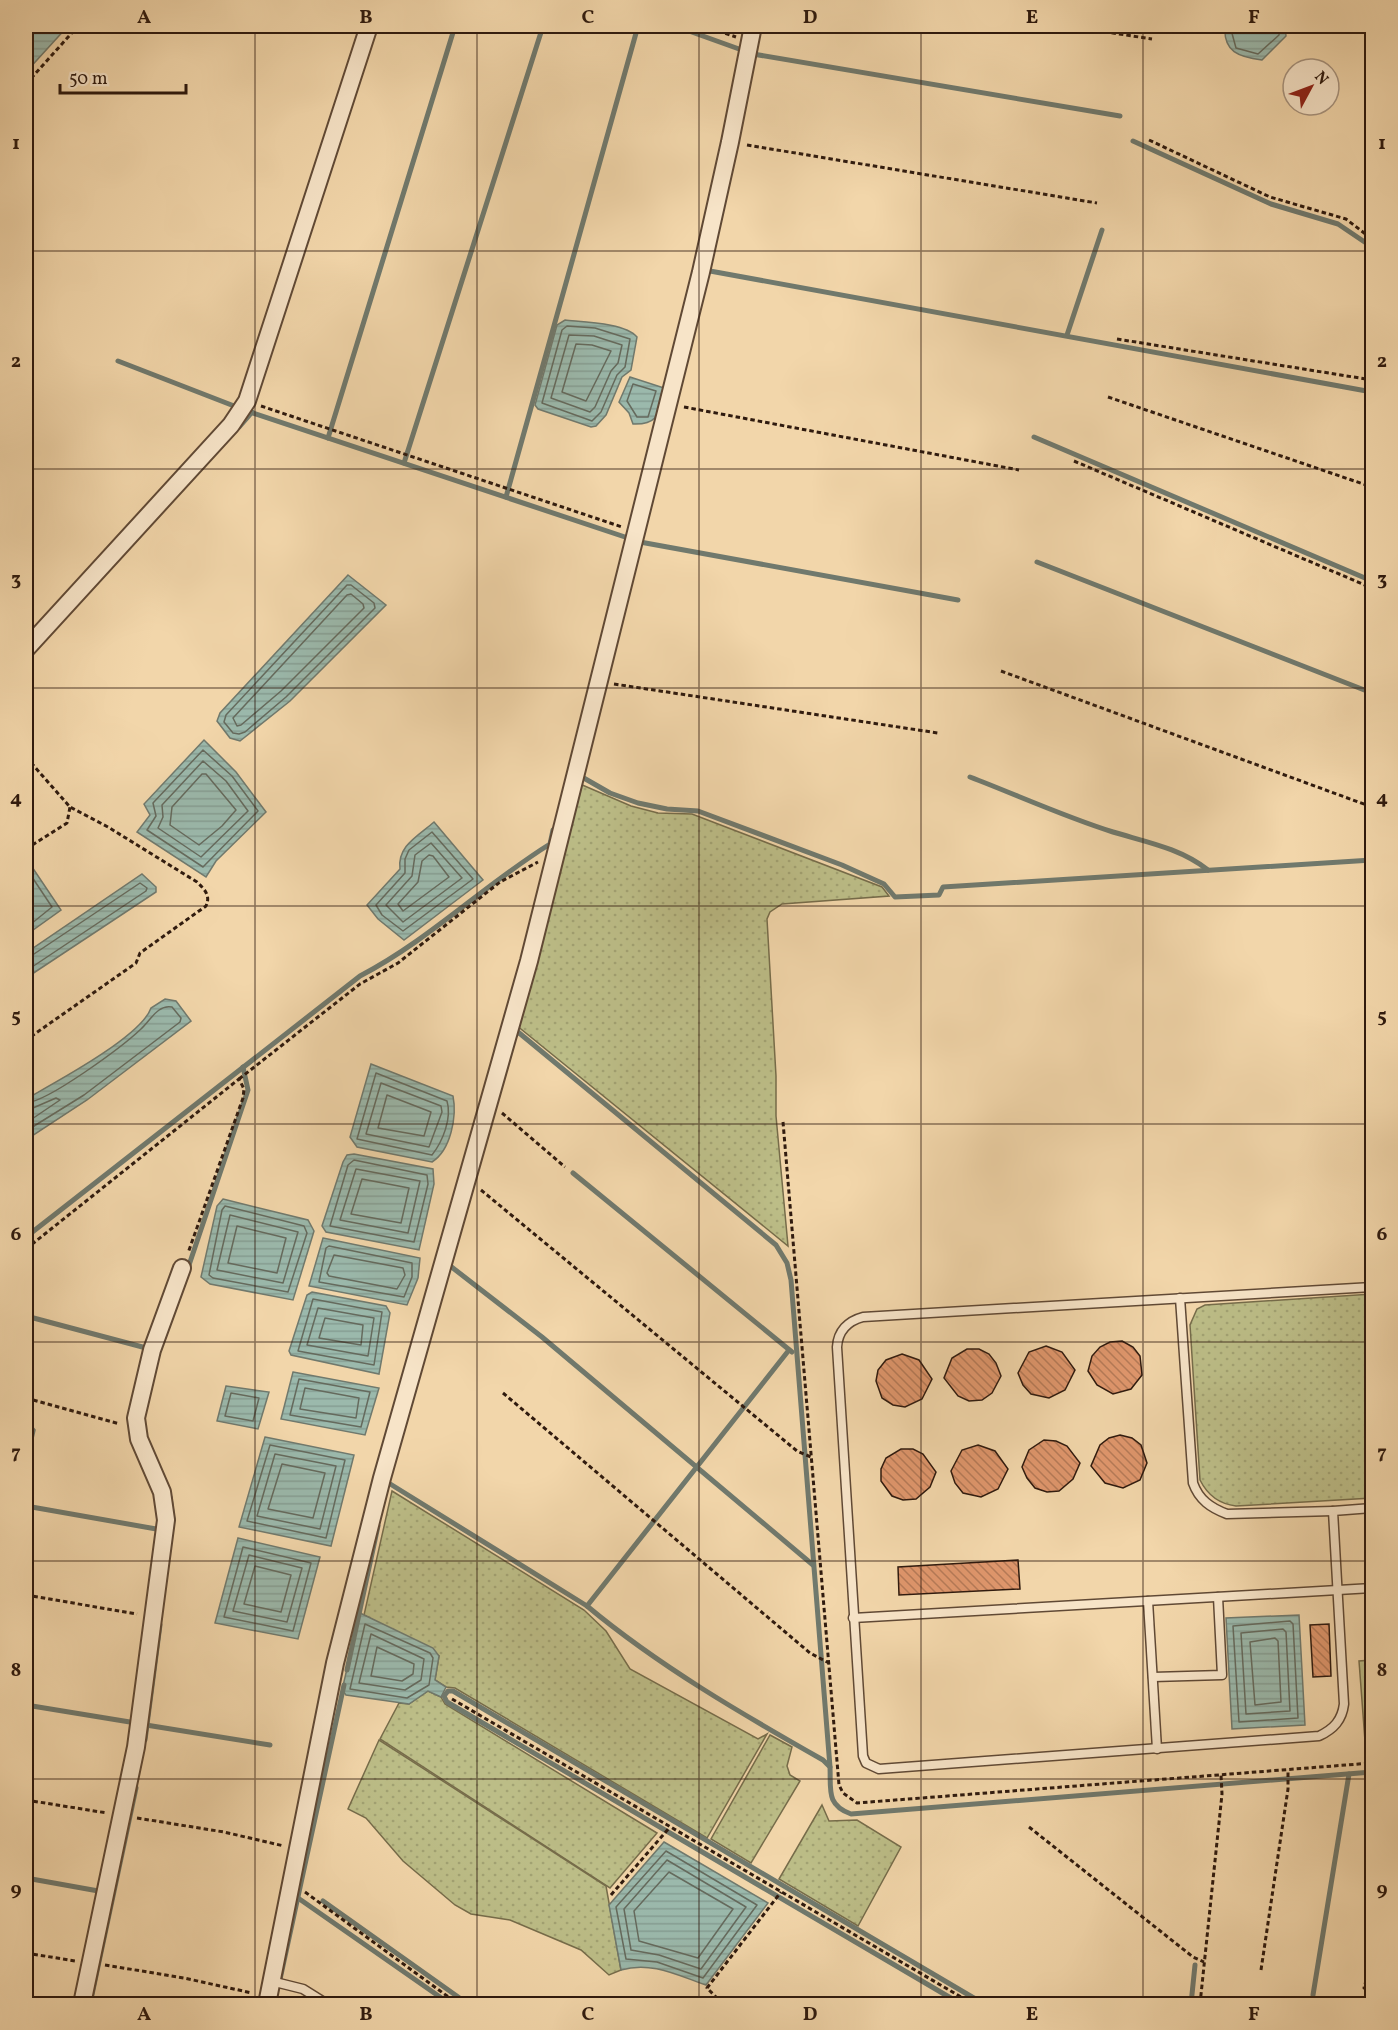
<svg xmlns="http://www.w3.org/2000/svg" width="1398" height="2030" font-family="Vollkorn,serif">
  <defs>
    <pattern id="grass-dots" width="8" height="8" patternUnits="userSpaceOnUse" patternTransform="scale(1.5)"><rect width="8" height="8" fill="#bcbd87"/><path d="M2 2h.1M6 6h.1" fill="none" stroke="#a2a273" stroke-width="1.8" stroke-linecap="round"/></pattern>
    <pattern id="water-rules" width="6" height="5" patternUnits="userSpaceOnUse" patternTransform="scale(1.5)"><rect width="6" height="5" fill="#9bb9ac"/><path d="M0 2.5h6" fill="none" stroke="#869e93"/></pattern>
    <pattern id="building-back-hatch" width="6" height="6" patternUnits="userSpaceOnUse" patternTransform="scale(1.5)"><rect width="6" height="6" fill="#df966c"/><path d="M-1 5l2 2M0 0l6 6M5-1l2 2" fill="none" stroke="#b57a57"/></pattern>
  </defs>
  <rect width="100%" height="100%" fill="#f2d6aa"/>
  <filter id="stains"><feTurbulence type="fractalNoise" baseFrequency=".00333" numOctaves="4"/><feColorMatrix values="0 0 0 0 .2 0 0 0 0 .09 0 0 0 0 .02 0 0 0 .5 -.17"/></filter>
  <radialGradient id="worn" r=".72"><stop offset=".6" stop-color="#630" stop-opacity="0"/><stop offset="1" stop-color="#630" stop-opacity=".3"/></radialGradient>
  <g fill="url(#grass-dots)" stroke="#766c4a" stroke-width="1.5">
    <polygon points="580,784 631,806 658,813 692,814 882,887 889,896 782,904 770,912 767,919 776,1076 776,1116 788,1246 516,1025"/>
    <path d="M1372,1294V1498L1236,1506C1219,1504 1208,1496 1200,1480L1190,1325L1197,1309L1205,1305Z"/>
    <polygon points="392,1491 584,1610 606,1631 630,1669 758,1739 767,1734 707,1838 455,1688 446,1687 435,1680 439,1656 364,1615"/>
    <polygon points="1372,1660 1372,1740 1365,1741 1359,1661"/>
    <polygon points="428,1691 441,1697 445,1704 657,1833 610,1888 380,1739 399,1703 409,1704"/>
    <polygon points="770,1735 792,1747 787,1766 790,1775 800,1781 751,1863 711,1839"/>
    <polygon points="379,1740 606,1886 621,1970 609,1975 581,1950 510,1920 471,1914 455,1905 403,1861 366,1818 348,1809"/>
    <polygon points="822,1805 829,1821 857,1820 901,1847 858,1926 779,1879"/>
  </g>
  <g fill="url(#water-rules)" stroke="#70796d" stroke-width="1.5">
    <polygon points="26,26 68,26 26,72"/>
    <path d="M1225,26H1285L1286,36L1262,60C1239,57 1223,52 1225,26Z"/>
    <path d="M565,320C584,322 626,323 637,337L631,370L622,377L606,415L596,426L591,427L538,409L535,405L557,325Z"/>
    <path d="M630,377L664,388C658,411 661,425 633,424L629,413L619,402Z"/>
    <polygon points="348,575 386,605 290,701 240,741 230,738 217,721 220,713"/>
    <polygon points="204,740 236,772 266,812 216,861 206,877 137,832 150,815 144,804"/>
    <path d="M434,822L483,880L404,940L378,919L367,905L400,869C397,846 418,836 434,822Z"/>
    <polygon points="26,858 61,910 26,935"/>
    <polygon points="142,874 156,887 156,892 26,978 26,953"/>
    <path d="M165,999L176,1001L191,1021L87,1100L29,1138L26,1133V1099C54,1083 141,1037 151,1008Z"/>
    <path d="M371,1064L453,1096C457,1116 451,1150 432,1162L357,1147L350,1137Z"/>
    <polygon points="354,1154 433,1169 434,1184 419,1250 326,1232 322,1226 343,1162 347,1155"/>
    <polygon points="223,1199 308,1220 314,1231 293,1300 210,1284 201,1277 217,1206"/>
    <polygon points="323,1238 420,1258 418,1278 407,1305 309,1286"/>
    <polygon points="312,1292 386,1306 390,1313 379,1374 291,1355 289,1351 307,1295"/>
    <polygon points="293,1372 379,1388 365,1435 281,1419"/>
    <polygon points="226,1386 269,1392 258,1429 217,1421"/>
    <polygon points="26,1419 35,1430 26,1469"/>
    <polygon points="265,1437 354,1455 331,1546 239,1527"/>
    <polygon points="238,1538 320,1557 298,1639 215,1623"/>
    <polygon points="360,1613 433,1648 439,1656 435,1680 446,1687 441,1697 428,1691 409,1704 346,1695 342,1690"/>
    <polygon points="1299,1615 1305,1725 1232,1729 1226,1618"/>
    <path d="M664,1842L768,1903L706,1985C677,1975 651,1961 621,1970L609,1905Z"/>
  </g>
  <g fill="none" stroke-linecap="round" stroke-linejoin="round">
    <g stroke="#656a5d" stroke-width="1.5">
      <polyline points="1230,26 1236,48 1258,54 1279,35 1280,26"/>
      <polygon points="567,326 595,328 630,339 625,367 617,375 601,412 592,421 542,403 562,330"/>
      <polygon points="569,335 594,336 622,345 618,363 611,371 595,407 590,412 551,398"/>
      <polygon points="576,344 592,345 611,351 586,401 562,392"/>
      <polygon points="633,384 656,391 648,417 637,417 627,401"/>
      <polygon points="347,585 351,585 374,603 375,608 286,697 245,732 239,734 233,733 224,722 226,715"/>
      <polygon points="347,595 351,594 363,604 364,608 281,691 241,725 237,726 233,718"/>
      <polygon points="203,750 232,776 258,811 203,867 147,830 156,816 153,803"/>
      <polygon points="203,761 226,781 248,811 201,857 158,828 163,817 162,805"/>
      <polygon points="202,774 206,774 236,810 222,826 199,845 170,825 172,807"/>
      <polygon points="432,832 473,879 403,931 382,915 376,905 405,873 405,859 409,850"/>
      <polygon points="431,843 462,878 403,922 386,905 412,876 415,855"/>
      <polygon points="429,855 433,856 449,877 403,911 398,904 418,882 422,861"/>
      <polyline points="26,868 52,907 26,928"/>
      <polyline points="26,957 31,956 140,883 147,888 146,891 26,971"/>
      <path d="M376,1073L447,1101C452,1118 443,1141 432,1155L357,1139Z"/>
      <polygon points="381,1083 441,1106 442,1112 429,1147 366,1134"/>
      <polygon points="387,1095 431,1112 424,1136 378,1128"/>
      <path d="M26,1103C49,1101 122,1047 141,1029C150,1021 158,1004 172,1007L181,1018L180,1022L84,1095L26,1131"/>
      <polyline points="26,1111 56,1098 60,1100 26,1123"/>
      <polygon points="354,1160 427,1175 428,1184 414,1242 330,1226 348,1165"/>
      <polygon points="356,1169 420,1181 408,1233 340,1220"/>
      <polygon points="362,1179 409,1188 401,1223 351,1214"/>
      <polygon points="225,1206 304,1226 307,1233 288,1292 213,1278 209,1275 222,1210"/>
      <polygon points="230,1215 298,1232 283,1283 217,1270"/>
      <polygon points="237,1226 286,1238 277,1273 228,1263"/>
      <polygon points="329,1246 412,1263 412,1277 404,1297 319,1282 326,1248"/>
      <polygon points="334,1255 403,1268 405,1275 397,1289 329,1276 327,1273"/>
      <polygon points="313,1299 382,1312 374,1365 298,1351"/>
      <polygon points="318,1308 374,1318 368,1356 307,1345"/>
      <polygon points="325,1318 363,1325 361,1345 319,1338"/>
      <polygon points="299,1379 370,1392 361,1427 290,1415"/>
      <polygon points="305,1388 359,1398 356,1418 300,1409"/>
      <polygon points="231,1393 259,1398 253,1421 225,1416"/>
      <polygon points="270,1445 345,1460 326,1538 247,1521"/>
      <polygon points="275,1454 336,1466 320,1529 257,1516"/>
      <polygon points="282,1464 325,1473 313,1518 268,1509"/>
      <polygon points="243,1547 311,1563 293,1631 224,1617"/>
      <polygon points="249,1555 302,1568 287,1622 233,1611"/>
      <polygon points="255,1566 291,1575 281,1612 244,1604"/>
      <polygon points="1290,1621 1293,1624 1298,1718 1239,1722 1233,1626"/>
      <polygon points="365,1624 430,1653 433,1658 429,1685 407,1698 350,1689"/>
      <polygon points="1283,1629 1286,1632 1290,1711 1246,1714 1241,1633"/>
      <polygon points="371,1634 424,1659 421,1680 405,1690 359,1683"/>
      <polygon points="1275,1638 1278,1641 1281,1702 1255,1705 1250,1642"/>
      <polygon points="377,1647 414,1664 413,1674 402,1681 371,1676"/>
      <polygon points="666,1851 757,1905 703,1978 657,1962 626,1959 616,1907"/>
      <polygon points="667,1860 746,1907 701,1969 659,1955 631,1950 624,1909"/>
      <polygon points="669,1872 733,1909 698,1958 639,1941 634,1911"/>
    </g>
    <g stroke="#70796d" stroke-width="5">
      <polyline points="675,26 753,54 1120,116"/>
      <polyline points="1371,26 1372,27"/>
      <polyline points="1133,141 1271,204 1338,224 1372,247"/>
      <polyline points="710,271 1372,392"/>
      <polyline points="1067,335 1102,230"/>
      <polyline points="118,361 247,411 640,542 958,600"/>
      <polyline points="239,427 252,412"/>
      <polyline points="1034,437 1372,581"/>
      <polyline points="328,438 455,26"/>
      <polyline points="404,463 543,26"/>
      <polyline points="506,497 638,26"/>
      <polyline points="1037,562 1372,693"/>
      <polyline points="583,772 582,777 610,793 638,803 667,809 698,811 842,865 884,884 895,897 939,895 943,887 1372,860"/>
      <path d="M970,777C1017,795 1065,817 1113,832C1146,842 1180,848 1208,870"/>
      <polyline points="513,1038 518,1032 776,1245 787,1263 791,1280 830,1767"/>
      <polyline points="573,1173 792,1352"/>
      <path d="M26,1237L360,976C429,940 484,885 550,844L553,830"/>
      <polyline points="449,1265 542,1337 813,1565"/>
      <polyline points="187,1271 248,1090 243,1067"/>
      <polyline points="26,1316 150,1349"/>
      <path d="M387,1482L587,1606C659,1666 742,1714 823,1760L830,1767C831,1790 826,1805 851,1814L1372,1772"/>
      <polyline points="170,1497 173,1520"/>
      <polyline points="26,1506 162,1530"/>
      <polyline points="587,1606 789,1350"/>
      <polyline points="347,1670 378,1526"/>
      <polyline points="26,1705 136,1723"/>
      <polyline points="146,1725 270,1745"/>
      <polyline points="145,1740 160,1625"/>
      <polyline points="26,1878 104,1892"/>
      <polyline points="298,1898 450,2004"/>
      <polyline points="323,1901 468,2004"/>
      <polyline points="279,1984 344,1685"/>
      <polyline points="1313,1995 1349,1774"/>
      <polyline points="90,2004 136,1788"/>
      <polyline points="961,2004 447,1702 444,1696 448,1691 453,1691 984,2004"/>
      <polyline points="1191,2004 1195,1965"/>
    </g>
  </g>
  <g fill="url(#building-back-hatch)" stroke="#2f1a0e" stroke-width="1.5">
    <polygon points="1122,1341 1133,1347 1140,1356 1142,1375 1131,1389 1113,1394 1097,1385 1088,1371 1092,1356 1100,1347 1110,1342"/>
    <polygon points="1046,1346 1062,1352 1075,1370 1065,1390 1049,1398 1031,1394 1023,1385 1018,1373 1029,1352"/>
    <polygon points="967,1349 979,1349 989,1354 996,1363 1001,1376 992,1393 982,1400 969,1401 958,1396 944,1378 952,1358"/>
    <polygon points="902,1354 919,1360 932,1379 922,1399 905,1407 893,1405 882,1398 876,1381 878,1370 886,1360"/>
    <polygon points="1120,1435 1132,1438 1141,1445 1147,1463 1140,1480 1123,1488 1105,1483 1091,1466 1100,1445 1109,1438"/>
    <polygon points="1044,1440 1056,1441 1067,1446 1080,1463 1073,1479 1059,1491 1047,1492 1035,1488 1027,1478 1022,1467 1029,1450"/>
    <polygon points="978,1445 995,1451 1008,1469 998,1489 981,1497 963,1493 955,1483 951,1471 962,1450"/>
    <polygon points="901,1449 913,1449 923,1454 936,1472 930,1487 916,1499 903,1500 892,1496 881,1481 881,1469 886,1458"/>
    <polygon points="1018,1560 1020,1589 899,1595 898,1567"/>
    <polygon points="1329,1624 1331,1676 1313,1677 1310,1625"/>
  </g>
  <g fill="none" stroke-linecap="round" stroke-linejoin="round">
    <g stroke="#604935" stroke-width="11">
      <g id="lane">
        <path d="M1372,1287L863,1317C848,1321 838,1331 837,1347L863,1756L866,1763L879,1769L1319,1736C1334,1729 1342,1720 1344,1704L1333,1511L1372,1508"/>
        <path d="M1180,1298L1193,1483C1199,1500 1211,1508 1227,1514L1333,1511"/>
        <polyline points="1148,1601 1157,1749"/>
        <polyline points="853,1618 1372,1588"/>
        <polyline points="1153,1677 1222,1675 1218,1597"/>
        <polyline points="271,1981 303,1989 327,2004"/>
      </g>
    </g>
    <g stroke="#604935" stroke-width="20">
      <g id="street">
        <polyline points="26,649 231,425 247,401 369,26"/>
        <polyline points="82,2004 136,1747 166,1520 162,1492 139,1439 136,1418 152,1350 182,1268"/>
        <polyline points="267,2004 335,1663 382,1478 529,961 701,272 730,142 753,26"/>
      </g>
    </g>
    <g stroke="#2f1a0e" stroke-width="3" stroke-dasharray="4.5 3" stroke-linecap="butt">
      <polyline points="704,26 736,37"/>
      <polyline points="1067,26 1152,39"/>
      <polyline points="26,84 78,26"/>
      <polyline points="1149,140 1270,197 1346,219 1372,239"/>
      <polyline points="747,145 1097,203"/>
      <polyline points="1117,339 1372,380"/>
      <polyline points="1108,397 1372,487"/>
      <polyline points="261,406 622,527"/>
      <polyline points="684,407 1019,470"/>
      <polyline points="1074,461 1372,588"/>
      <polyline points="1001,671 1372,807"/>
      <polyline points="614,684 938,733"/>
      <path d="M26,757L70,807L108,827L197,882C204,889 211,895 206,906L140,953L136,963L26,1040"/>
      <polyline points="26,849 67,823 70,807"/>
      <polyline points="239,1079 360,984 398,963 500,882 538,862"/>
      <polyline points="502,1113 565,1167"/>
      <polyline points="783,1122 839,1785 843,1793 857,1803 1372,1763"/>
      <polyline points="481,1190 797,1451 811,1457"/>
      <polyline points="26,1249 239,1079 244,1089 243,1098 188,1253"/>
      <polyline points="503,1393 810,1653 829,1663"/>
      <polyline points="26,1398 120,1424"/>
      <polyline points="26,1595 137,1614"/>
      <polyline points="452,1699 973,2004"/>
      <polyline points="26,1800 107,1813"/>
      <polyline points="137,1818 224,1832 284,1846"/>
      <polyline points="1029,1827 1193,1957 1204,1962"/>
      <polyline points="305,1892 458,2004"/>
      <polyline points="611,1895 670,1827"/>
      <polyline points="26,1953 75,1961"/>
      <polyline points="1372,1958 1364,1988 1372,1987"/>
      <polyline points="105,1965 184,1978 252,1993"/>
      <polyline points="1261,1970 1288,1789 1288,1770"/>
      <polyline points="723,2004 707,1988 781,1892"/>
      <polyline points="1200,2004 1222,1794 1221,1775"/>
    </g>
    <use href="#lane" stroke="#f7e4c8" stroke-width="8"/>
    <use href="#street" stroke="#f7e4c8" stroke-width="16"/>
  </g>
  <path fill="none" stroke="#2f1a0e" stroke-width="1.5" stroke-opacity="0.55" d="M255,26V2004M477,26V2004M699,26V2004M921,26V2004M1143,26V2004M26,251H1372M26,469H1372M26,688H1372M26,906H1372M26,1124H1372M26,1342H1372M26,1561H1372M26,1779H1372"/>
  <rect width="1398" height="2030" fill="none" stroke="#f2d6aa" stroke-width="66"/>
  <g transform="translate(1311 87) rotate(49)"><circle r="28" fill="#f7e4c8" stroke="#a7937e" stroke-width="1.5"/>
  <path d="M0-4.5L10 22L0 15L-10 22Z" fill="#8f2418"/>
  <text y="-9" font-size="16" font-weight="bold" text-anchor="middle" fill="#2f1a0e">N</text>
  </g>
  <path d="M60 84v9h126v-9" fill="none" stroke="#2f1a0e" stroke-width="3"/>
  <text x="69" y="84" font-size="18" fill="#2f1a0e" stroke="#f7e4c8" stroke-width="4.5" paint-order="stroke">50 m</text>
  <rect x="33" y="33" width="1332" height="1964" fill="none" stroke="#2f1a0e" stroke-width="2"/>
  <g font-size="20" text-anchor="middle" font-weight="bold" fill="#2f1a0e">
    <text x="144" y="23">A</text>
    <text x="366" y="23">B</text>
    <text x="588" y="23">C</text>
    <text x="810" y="23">D</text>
    <text x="1032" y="23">E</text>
    <text x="1254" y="23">F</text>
    <text x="16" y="149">1</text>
    <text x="1382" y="149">1</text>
    <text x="16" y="367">2</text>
    <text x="1382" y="367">2</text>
    <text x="16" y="585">3</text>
    <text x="1382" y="585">3</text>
    <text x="16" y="804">4</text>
    <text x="1382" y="804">4</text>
    <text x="16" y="1022">5</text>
    <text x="1382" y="1022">5</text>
    <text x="16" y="1240">6</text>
    <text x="1382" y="1240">6</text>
    <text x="16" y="1458">7</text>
    <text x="1382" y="1458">7</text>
    <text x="16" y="1676">8</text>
    <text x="1382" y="1676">8</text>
    <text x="16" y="1895">9</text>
    <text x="1382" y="1895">9</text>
    <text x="144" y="2020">A</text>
    <text x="366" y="2020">B</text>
    <text x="588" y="2020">C</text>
    <text x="810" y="2020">D</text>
    <text x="1032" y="2020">E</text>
    <text x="1254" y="2020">F</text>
  </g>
  <rect width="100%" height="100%" filter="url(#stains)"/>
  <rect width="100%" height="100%" fill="url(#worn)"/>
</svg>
